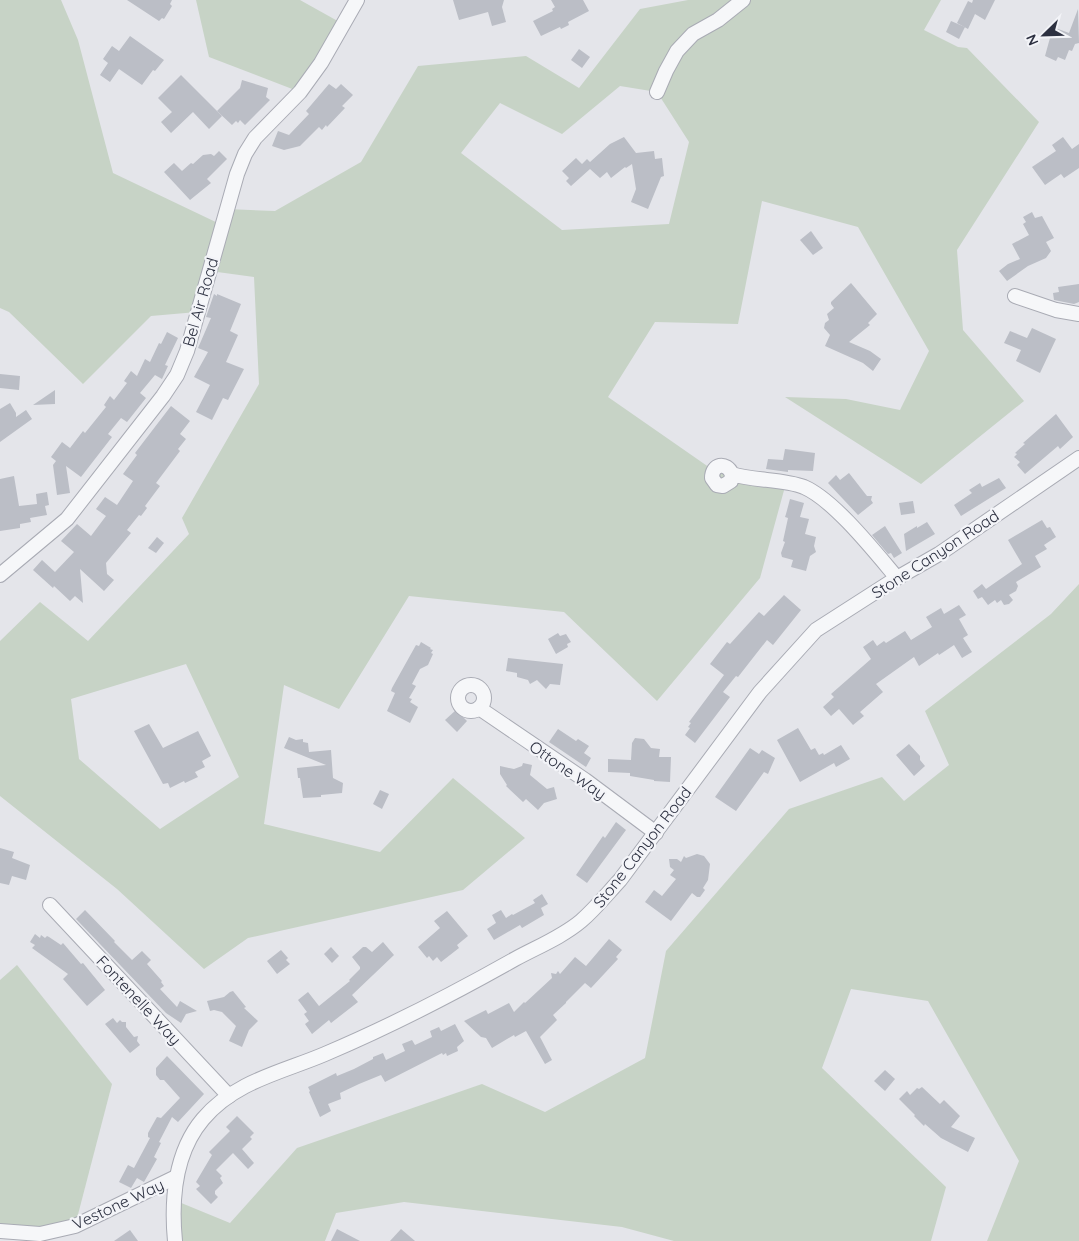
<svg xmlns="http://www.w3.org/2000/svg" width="1079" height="1241" font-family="Quicksand,sans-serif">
  <rect width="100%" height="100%" fill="#e4e5ea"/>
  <g fill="#c7d3c6" fill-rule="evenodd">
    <path d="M0,0H61L78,40L113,173L222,225L227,209L275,211L361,162L418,66L526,56L579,88L640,9L688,0H941L924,30L958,47L967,48L1039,122L957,250L963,330L1024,401L921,484L785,397L846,399L900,410L929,351L858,227L762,201L738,324L655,322L608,397L713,470L786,483L760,578L657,701L564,612L409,596L339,709L284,685L264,824L380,852L453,778L525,838L463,890L248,938L204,969L117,889L0,796V641L40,602L88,641L189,534L182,518L259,384L254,277L210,271L197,312L151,316L83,384L9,312L0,308ZM620,86L657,92L689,142L669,224L562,230L461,153L500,103L562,134ZM186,664L239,777L160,829L79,759L71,699Z"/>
    <polygon points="196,0 300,0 343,24 300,92 209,57"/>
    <polygon points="1079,584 1079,1241 987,1241 1019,1161 928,1001 851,989 822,1068 946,1187 931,1241 674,1241 622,1227 404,1202 336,1213 325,1241 175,1241 174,1200 230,1223 297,1148 482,1084 545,1112 645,1058 666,951 789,809 882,777 904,801 949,765 925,711 1051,614"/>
    <polygon points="17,965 112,1084 75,1226 0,1231 0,980"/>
  </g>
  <g fill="#bbbec6">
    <polygon points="127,0 172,0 170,4 172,6 164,19 162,18 159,21"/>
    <polygon points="453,0 504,0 502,7 506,22 492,26 488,12 459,20"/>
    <polygon points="551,0 583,0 589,11 568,22 569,25 561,29 560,27 541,36 533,21 553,11 552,9 555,7"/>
    <polygon points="973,0 995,0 985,20 975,14 968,29 957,23 968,1 972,3"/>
    <polygon points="1078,9 1079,43 1075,44 1072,51 1069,50 1065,60 1058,57 1056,61 1045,56 1053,27 1069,33"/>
    <polygon points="951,21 965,27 959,39 946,32"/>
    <polygon points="130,36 164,60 155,71 153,70 142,85 119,69 110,82 100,75 108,63 103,59 112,46 119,51"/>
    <polygon points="579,49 590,57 582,68 571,60"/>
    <polygon points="181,75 222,116 209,129 193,112 171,133 161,122 172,112 158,98"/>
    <polygon points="242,80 268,88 266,97 270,100 245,125 240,120 238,123 236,121 232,125 217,111 240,88"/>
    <polygon points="329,84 336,89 341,84 353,95 342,106 345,108 327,127 326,125 322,130 319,127 300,146 284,150 272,146 278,131 289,135 309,114 306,111"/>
    <polygon points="624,137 636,153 654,151 655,159 662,158 664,176 661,177 648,209 631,202 636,189 632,164 626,168 625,167 611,178 607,172 600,178 590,169 571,186 566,181 569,178 562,171 576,158 582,164 587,159 590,162 610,144"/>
    <polygon points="1063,137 1072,149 1079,144 1079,168 1064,178 1061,174 1045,185 1032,167 1056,151 1052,145"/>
    <polygon points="219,151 227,159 207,179 211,183 190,200 164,172 174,163 182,171 191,163 193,164 203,155 211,154 214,156"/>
    <polygon points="1032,212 1035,218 1042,216 1054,238 1046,242 1051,251 1046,258 1028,266 1007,281 999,271 1008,264 1020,259 1012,244 1029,235 1023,224 1026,222 1023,217"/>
    <polygon points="811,231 823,248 813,255 800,240"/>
    <polygon points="851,283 877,314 868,323 870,325 849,342 870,351 881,359 873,371 863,363 825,346 830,335 824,328 825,323 829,320 827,314 834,308 831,304 831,302"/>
    <polygon points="1079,284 1079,302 1074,304 1054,300 1053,293 1059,292 1058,287"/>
    <polygon points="214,294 217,296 217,294 241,304 230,331 238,335 226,362 244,369 228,400 223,398 212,420 196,412 210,385 194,377 208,352 198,348 211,318 206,317"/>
    <polygon points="1032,328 1056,339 1040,373 1016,361 1021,350 1004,343 1010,331 1027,338"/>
    <polygon points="167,332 178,338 165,365 168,366 162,379 155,375 140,393 146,398 127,422 121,418 108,434 112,437 81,477 66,466 70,493 57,495 53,465 56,461 51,457 62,442 70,448 83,431 85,433 106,407 104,405 110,396 114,400 127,383 124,381 131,371 137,376 145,359 150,362 159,343 161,344"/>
    <polygon points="0,374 20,376 19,390 0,388"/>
    <polygon points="55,390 55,404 33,405"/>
    <polygon points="10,403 16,413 16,417 26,410 32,419 0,442 0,409"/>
    <polygon points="171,406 190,421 180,434 186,439 178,449 180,451 156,483 160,486 145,506 147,508 141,516 139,515 127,530 131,533 106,563 107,574 114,580 104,591 80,569 83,603 75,596 70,601 54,586 53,588 33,570 42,560 55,572 74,552 61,541 77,524 91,536 106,516 96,509 105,497 117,505 133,481 123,474 137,455 135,453"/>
    <polygon points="1056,414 1073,437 1060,449 1058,446 1025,474 1017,465 1020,462 1014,457 1017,454 1015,453 1025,444 1023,443"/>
    <polygon points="785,449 815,453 813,471 788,470 788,472 766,469 768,459 783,460"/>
    <polygon points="849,473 867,496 872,496 871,500 873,503 858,515 828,483 836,475 840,480"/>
    <polygon points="14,476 19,506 37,504 36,494 47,492 49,505 45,506 47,515 30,518 31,522 20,524 20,528 0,531 0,479"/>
    <polygon points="999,478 1006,488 961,516 954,505 972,493 969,490 980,483 982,487"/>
    <polygon points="790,499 804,503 800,517 809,519 805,534 816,537 814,546 816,552 810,556 806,571 791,567 793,560 782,557 781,553 785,542 783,541 788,518 785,517 786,514"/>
    <polygon points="913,501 915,513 901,515 899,503"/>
    <polygon points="1042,520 1047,528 1050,527 1056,537 1044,545 1047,549 1035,556 1041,567 1016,582 1018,586 1016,591 1009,595 1013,600 1009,604 1004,605 1001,600 997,603 995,600 988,605 982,597 978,599 973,591 982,584 986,589 1022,564 1008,540"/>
    <polygon points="927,522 935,534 906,551 904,534 917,526 917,528"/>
    <polygon points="885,526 902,553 894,558 891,553 888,554 872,535"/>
    <polygon points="157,537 164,543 156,553 148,548"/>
    <polygon points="784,595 801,610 773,645 767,640 738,677 736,676 723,692 730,697 695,743 685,735 690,728 688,727 691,723 689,722 724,675 710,664 727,642 730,644 759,612 764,616"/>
    <polygon points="959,605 966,615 959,619 968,635 963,638 972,652 962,658 954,645 939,655 938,653 919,666 914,657 876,684 883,692 860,712 864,716 853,725 839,709 831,716 823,707 834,697 831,694 871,659 863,647 873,640 877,646 884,641 886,643 905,631 911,640 932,627 926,617 941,608 944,614"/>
    <polygon points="558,633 560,636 566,634 571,642 567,644 568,647 556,654 548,639"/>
    <polygon points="421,642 431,648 430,649 433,650 431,653 433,654 428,665 420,669 412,684 416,686 409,698 412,699 410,702 418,707 410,723 387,711 395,693 391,691 392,688 416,645 419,646"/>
    <polygon points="508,658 563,664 560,685 550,684 546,689 537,680 530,684 528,680 517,677 517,673 506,671"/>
    <polygon points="456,710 467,721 457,732 445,720"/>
    <polygon points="149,724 163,748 198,731 211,756 202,761 205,767 195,772 198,777 185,783 184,781 170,788 168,783 163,784 134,731"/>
    <polygon points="798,728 811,750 815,748 819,755 823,753 824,755 841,745 850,759 836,767 834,763 800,782 777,740"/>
    <polygon points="558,729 576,741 578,739 589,746 584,753 591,758 586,767 549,742"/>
    <polygon points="289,737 296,740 303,739 303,742 308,743 309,752 331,750 333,778 343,783 342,793 321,795 321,797 303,798 300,778 298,778 297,768 326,765 284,748"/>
    <polygon points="635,738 644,739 651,748 660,749 659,757 671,757 670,782 654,781 654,780 630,776 630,773 608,772 608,759 631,760 632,743"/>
    <polygon points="909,744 920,756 920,760 925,766 914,776 896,755"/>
    <polygon points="750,748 759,754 762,750 775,758 768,774 764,772 736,811 715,797"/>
    <polygon points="523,763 532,765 530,775 547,789 554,787 557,799 544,803 538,810 526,799 523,802 506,786 507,785 500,774 500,766 514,769 522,766"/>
    <polygon points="380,790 389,794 382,809 373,804"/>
    <polygon points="616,822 626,830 587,883 576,875 603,836 605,838"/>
    <polygon points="0,848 14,852 12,858 30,865 26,880 12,876 9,885 0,883"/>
    <polygon points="697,854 704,856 710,864 708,880 703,888 705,890 700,897 697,897 692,893 671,921 645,902 654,890 662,896 676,879 670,875 674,870 670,867 669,859 677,859 681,862 684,856 686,858"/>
    <polygon points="542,894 548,904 541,908 544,915 522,928 520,925 494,940 487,929 496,923 492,915 501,910 506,918 512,914 513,915 535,903 533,900"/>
    <polygon points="85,910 115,941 114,942 132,960 142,951 151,960 147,964 162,981 161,982 164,986 160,989 177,1007 180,1001 197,1011 186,1014 181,1023 166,1013 76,919"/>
    <polygon points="447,911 468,936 457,945 459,948 441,962 437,957 433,961 429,956 427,958 418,947 440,928 434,921"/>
    <polygon points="35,934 40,938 41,935 45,938 47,936 49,937 61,945 63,943 81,964 83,963 105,990 87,1006 63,979 68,974 32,948 35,945 30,942"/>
    <polygon points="609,939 622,950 616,957 618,959 591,988 585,983 566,1002 566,1003 553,1015 557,1020 540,1037 552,1060 545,1064 526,1031 515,1037 514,1035 492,1048 486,1038 481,1037 464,1021 486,1010 488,1014 509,1003 514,1012 524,1002 525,1003 552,978 551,973 556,974 558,971 560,974 575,957 586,966"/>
    <polygon points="383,942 394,955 352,995 358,1002 331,1023 329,1020 312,1034 305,1024 309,1021 304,1014 307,1012 298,1000 308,992 319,1006 350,981 349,980 360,969 360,967 352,957 363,947 366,947 372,952"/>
    <polygon points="331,947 339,956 332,963 324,954"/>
    <polygon points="281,950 288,958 286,960 290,964 277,974 267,961"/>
    <polygon points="233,991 246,1007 244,1008 258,1021 249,1030 242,1047 229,1041 236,1026 222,1012 214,1010 210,1011 207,1001 224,997 230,992"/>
    <polygon points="113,1018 117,1023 120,1020 122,1022 126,1022 126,1027 134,1037 138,1036 137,1041 140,1045 130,1053 105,1024"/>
    <polygon points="455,1024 464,1041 457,1047 458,1051 447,1056 446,1053 443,1055 442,1053 385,1082 381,1075 359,1084 340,1093 341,1099 328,1104 331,1111 320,1117 309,1092 310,1091 308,1087 336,1073 337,1076 354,1069 373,1059 373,1057 383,1053 386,1060 405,1051 402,1044 412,1040 415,1045 432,1037 430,1031 439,1027 441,1031"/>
    <polygon points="167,1056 204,1094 178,1122 172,1117 159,1142 161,1143 154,1157 157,1159 144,1182 137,1178 131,1188 119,1182 128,1165 134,1168 150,1138 148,1137 148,1133 157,1117 161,1118 180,1098 164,1080 160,1080 156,1075 156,1068"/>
    <polygon points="885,1070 895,1079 885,1091 874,1081"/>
    <polygon points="922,1087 940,1104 944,1100 960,1116 951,1127 975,1138 968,1152 941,1138 925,1124 924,1126 914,1116 915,1115 899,1099 907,1091 910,1095 917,1088 919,1089"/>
    <polygon points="237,1116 254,1133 250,1137 252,1139 242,1149 254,1163 248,1169 233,1153 216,1170 222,1176 220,1178 223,1183 215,1191 215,1194 218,1197 211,1204 196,1189 200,1186 196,1182 212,1155 209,1152 230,1131 226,1127"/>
    <polygon points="337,1229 360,1241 331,1241"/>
    <polygon points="401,1229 415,1241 390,1241"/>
    <polygon points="130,1230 138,1241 114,1241"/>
  </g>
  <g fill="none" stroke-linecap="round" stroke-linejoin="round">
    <g stroke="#a9abb4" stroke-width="16">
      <g id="minor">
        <polyline points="657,92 666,71 677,51 693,34 718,20 743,0"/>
        <polyline points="1015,296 1056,310 1079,314"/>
        <path d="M732,474L731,481L723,486L717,485L712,478C712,464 726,461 732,474C754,481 784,479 804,487C834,500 875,552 897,578"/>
        <polyline points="0,575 67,519 163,396 177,375 187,351 237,174 245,154 255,138 300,92 321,63 357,0"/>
        <circle cx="471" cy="698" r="13"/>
        <polyline points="479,708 585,780 656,833"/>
        <polyline points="50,905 229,1096"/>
        <polyline points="0,1231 40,1234 75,1226 176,1177"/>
        <path d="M175,1241C171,1200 175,1152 203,1119C235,1081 283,1072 325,1054C391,1026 453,994 515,959C537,947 562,937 581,921C595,909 607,894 620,880L760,692L816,630L897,578L939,554L1079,458"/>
      </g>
    </g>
    <use href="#minor" stroke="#f6f7f9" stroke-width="14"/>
  </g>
  <g text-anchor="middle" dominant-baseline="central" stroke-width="4.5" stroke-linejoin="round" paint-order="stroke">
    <g font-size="16" fill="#2d3141" stroke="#f3f4f8">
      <text transform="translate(200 302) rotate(-74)">Bel Air Road</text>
      <text transform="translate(935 554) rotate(-33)">Stone Canyon Road</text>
      <text transform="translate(568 770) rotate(35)">Ottone Way</text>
      <text transform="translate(642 847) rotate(-52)">Stone Canyon Road</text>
      <text transform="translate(139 1000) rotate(47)">Fontenelle Way</text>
      <text transform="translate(118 1204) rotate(-25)">Vestone Way</text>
    </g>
  </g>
  <g transform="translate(1044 35) rotate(247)" stroke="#f3f4f8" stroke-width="4" paint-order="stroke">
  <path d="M0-4L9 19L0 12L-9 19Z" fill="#2d3141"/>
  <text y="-8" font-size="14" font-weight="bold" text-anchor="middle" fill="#2d3141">N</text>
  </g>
</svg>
